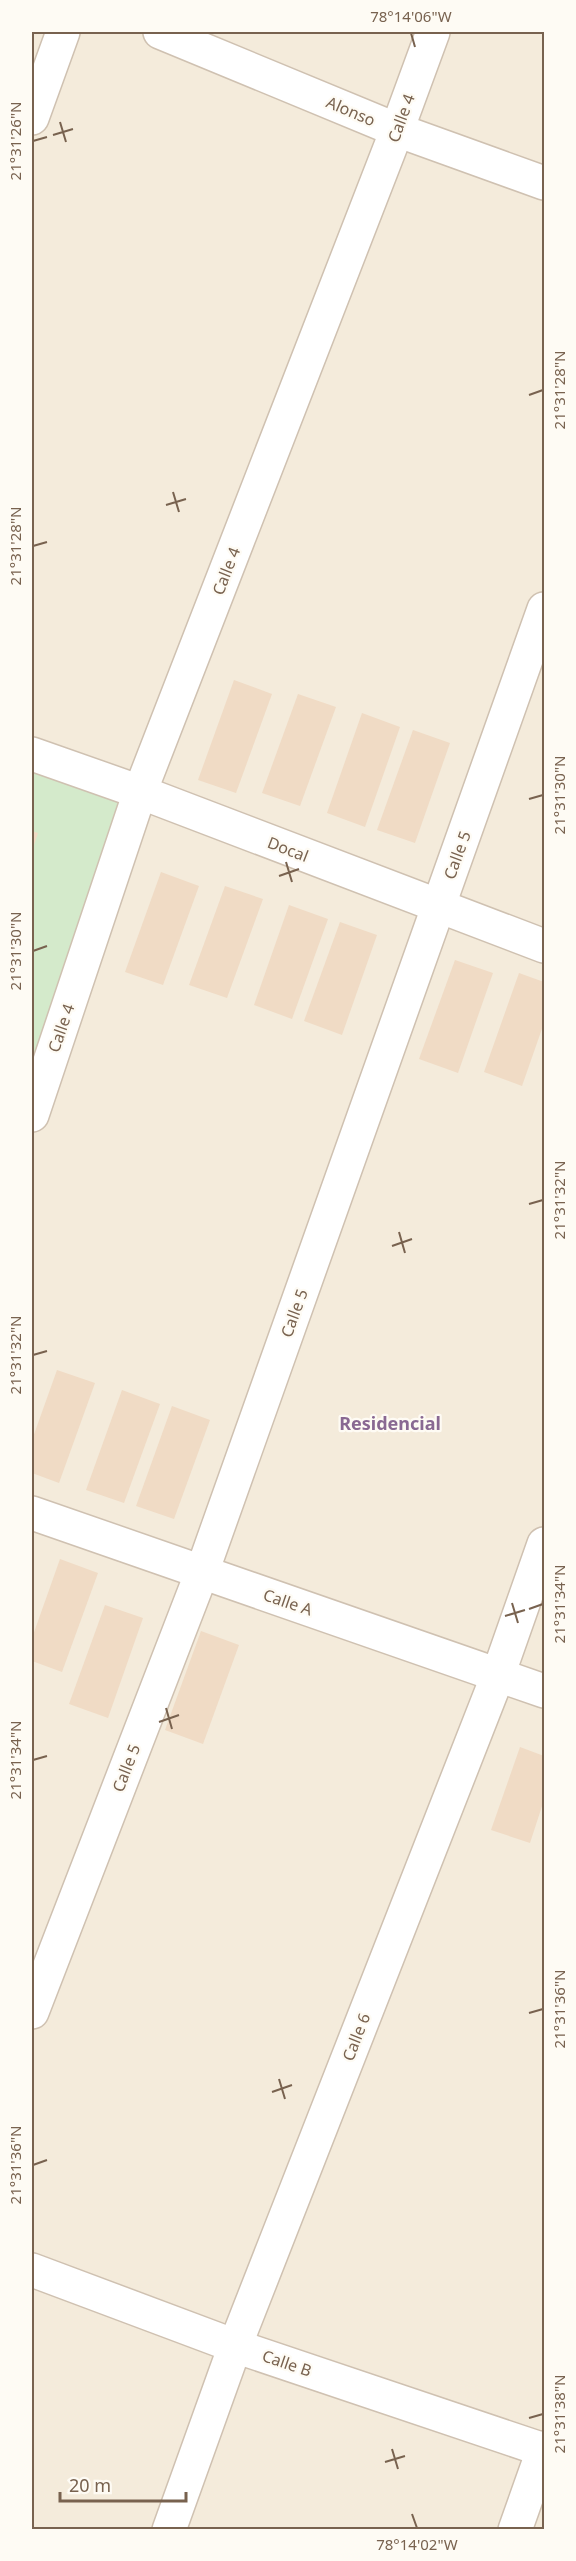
<svg xmlns="http://www.w3.org/2000/svg" width="576" height="2561" font-family="'Noto Sans',sans-serif">
  <rect width="100%" height="100%" fill="#fcf8ed"/>
  <rect fill="#f4ebdb" x="32" y="32" width="512" height="2497"/>
  <polygon fill="#d4eacb" points="32,754 140,792 32,1115"/>
  <g fill="#f0dbc5">
    <polygon points="234,680 272,694 236,793 198,780"/>
    <polygon points="298,694 336,707 300,806 262,793"/>
    <polygon points="362,713 400,727 365,827 327,813"/>
    <polygon points="413,730 450,743 415,843 377,830"/>
    <polygon points="32,831 38,833 32,851"/>
    <polygon points="161,872 199,886 163,985 125,972"/>
    <polygon points="225,886 263,899 227,998 189,985"/>
    <polygon points="289,905 328,919 292,1019 254,1005"/>
    <polygon points="340,922 377,935 342,1035 304,1021"/>
    <polygon points="455,960 493,973 458,1073 419,1059"/>
    <polygon points="519,973 544,982 544,1023 522,1086 484,1072"/>
    <polygon points="57,1370 95,1383 59,1483 32,1473 32,1440"/>
    <polygon points="122,1390 160,1404 124,1503 86,1490"/>
    <polygon points="172,1406 210,1420 174,1519 136,1506"/>
    <polygon points="60,1559 98,1573 62,1672 32,1661 32,1638"/>
    <polygon points="105,1605 143,1618 108,1718 69,1704"/>
    <polygon points="201,1631 239,1645 203,1744 165,1730"/>
    <polygon points="520,1747 544,1756 544,1800 530,1843 491,1830"/>
  </g>
  <g fill="none" stroke-linecap="round" stroke-linejoin="round">
    <g stroke="#cfc1b1" stroke-width="36">
      <g id="minor">
        <polyline points="160,32 397,130 544,183"/>
        <polyline points="32,118 63,32"/>
        <polyline points="32,754 140,792 544,946"/>
        <polyline points="32,1115 140,792 397,130 433,32"/>
        <polyline points="32,1513 544,1691"/>
        <polyline points="32,2012 202,1572 544,609"/>
        <polyline points="32,2270 235,2346 544,2450"/>
        <polyline points="169,2530 235,2346 498,1675 544,1544"/>
        <polyline points="515,2530 544,2448"/>
      </g>
    </g>
    <use href="#minor" stroke="#fff" stroke-width="33"/>
  </g>
  <path fill="none" stroke="#78624f" stroke-width="2" d="M411,33L415,47M60,122L66,142M53,135L73,129M33,141L47,137M529,395L543,390M173,492L179,512M166,505L186,499M33,546L47,542M529,799L543,795M286,862L292,882M279,876L299,869M33,951L47,946M529,1204L543,1200M399,1232L405,1253M392,1246L412,1239M33,1355L47,1351M512,1603L518,1623M529,1609L543,1604M505,1616L525,1610M166,1708L172,1729M159,1722L179,1715M33,1760L47,1756M529,2013L543,2009M279,2079L285,2099M272,2092L292,2085M33,2165L47,2160M529,2418L543,2414M392,2449L398,2469M385,2462L405,2456M412,2514L417,2528"/>
  <g text-anchor="middle" dominant-baseline="central" stroke-width="4.5" stroke-linejoin="round" paint-order="stroke">
    <g font-size="16" fill="#78624f" stroke="#fefbf4">
      <text transform="translate(351 111) rotate(23)">Alonso</text>
      <text transform="translate(401 118) rotate(-70)">Calle 4</text>
      <text transform="translate(226 571) rotate(-69)">Calle 4</text>
      <text transform="translate(288 849) rotate(21)">Docal</text>
      <text transform="translate(457 855) rotate(-70)">Calle 5</text>
      <text transform="translate(61 1028) rotate(-71)">Calle 4</text>
      <text transform="translate(294 1313) rotate(-70)">Calle 5</text>
      <text transform="translate(288 1602) rotate(19)">Calle A</text>
      <text transform="translate(126 1768) rotate(-69)">Calle 5</text>
      <text transform="translate(356 2037) rotate(-69)">Calle 6</text>
      <text transform="translate(287 2363) rotate(19)">Calle B</text>
    </g>
    <g font-size="18" font-weight="bold" fill="#896892" stroke="#fefbf4">
      <text x="390" y="1423">Residencial</text>
    </g>
  </g>
  <rect width="576" height="2561" fill="none" stroke="#fefbf4" stroke-width="66"/>
  <path d="M60 2492v9h126v-9" fill="none" stroke="#78624f" stroke-width="3"/>
  <text x="69" y="2492" font-size="18" fill="#78624f" stroke="#fefbf4" stroke-width="4.5" paint-order="stroke">20 m</text>
  <rect x="33" y="33" width="510" height="2495" fill="none" stroke="#78624f" stroke-width="2"/>
  <g font-size="15" text-anchor="middle" fill="#78624f">
    <text x="411" y="22">78°14'06"W</text>
    <text transform="translate(16 141) rotate(-90)" y="5">21°31'26"N</text>
    <text transform="translate(560 390) rotate(-90)" y="5">21°31'28"N</text>
    <text transform="translate(16 546) rotate(-90)" y="5">21°31'28"N</text>
    <text transform="translate(560 795) rotate(-90)" y="5">21°31'30"N</text>
    <text transform="translate(16 951) rotate(-90)" y="5">21°31'30"N</text>
    <text transform="translate(560 1200) rotate(-90)" y="5">21°31'32"N</text>
    <text transform="translate(16 1355) rotate(-90)" y="5">21°31'32"N</text>
    <text transform="translate(560 1604) rotate(-90)" y="5">21°31'34"N</text>
    <text transform="translate(16 1760) rotate(-90)" y="5">21°31'34"N</text>
    <text transform="translate(560 2009) rotate(-90)" y="5">21°31'36"N</text>
    <text transform="translate(16 2165) rotate(-90)" y="5">21°31'36"N</text>
    <text transform="translate(560 2414) rotate(-90)" y="5">21°31'38"N</text>
    <text x="417" y="2550">78°14'02"W</text>
  </g>
</svg>
